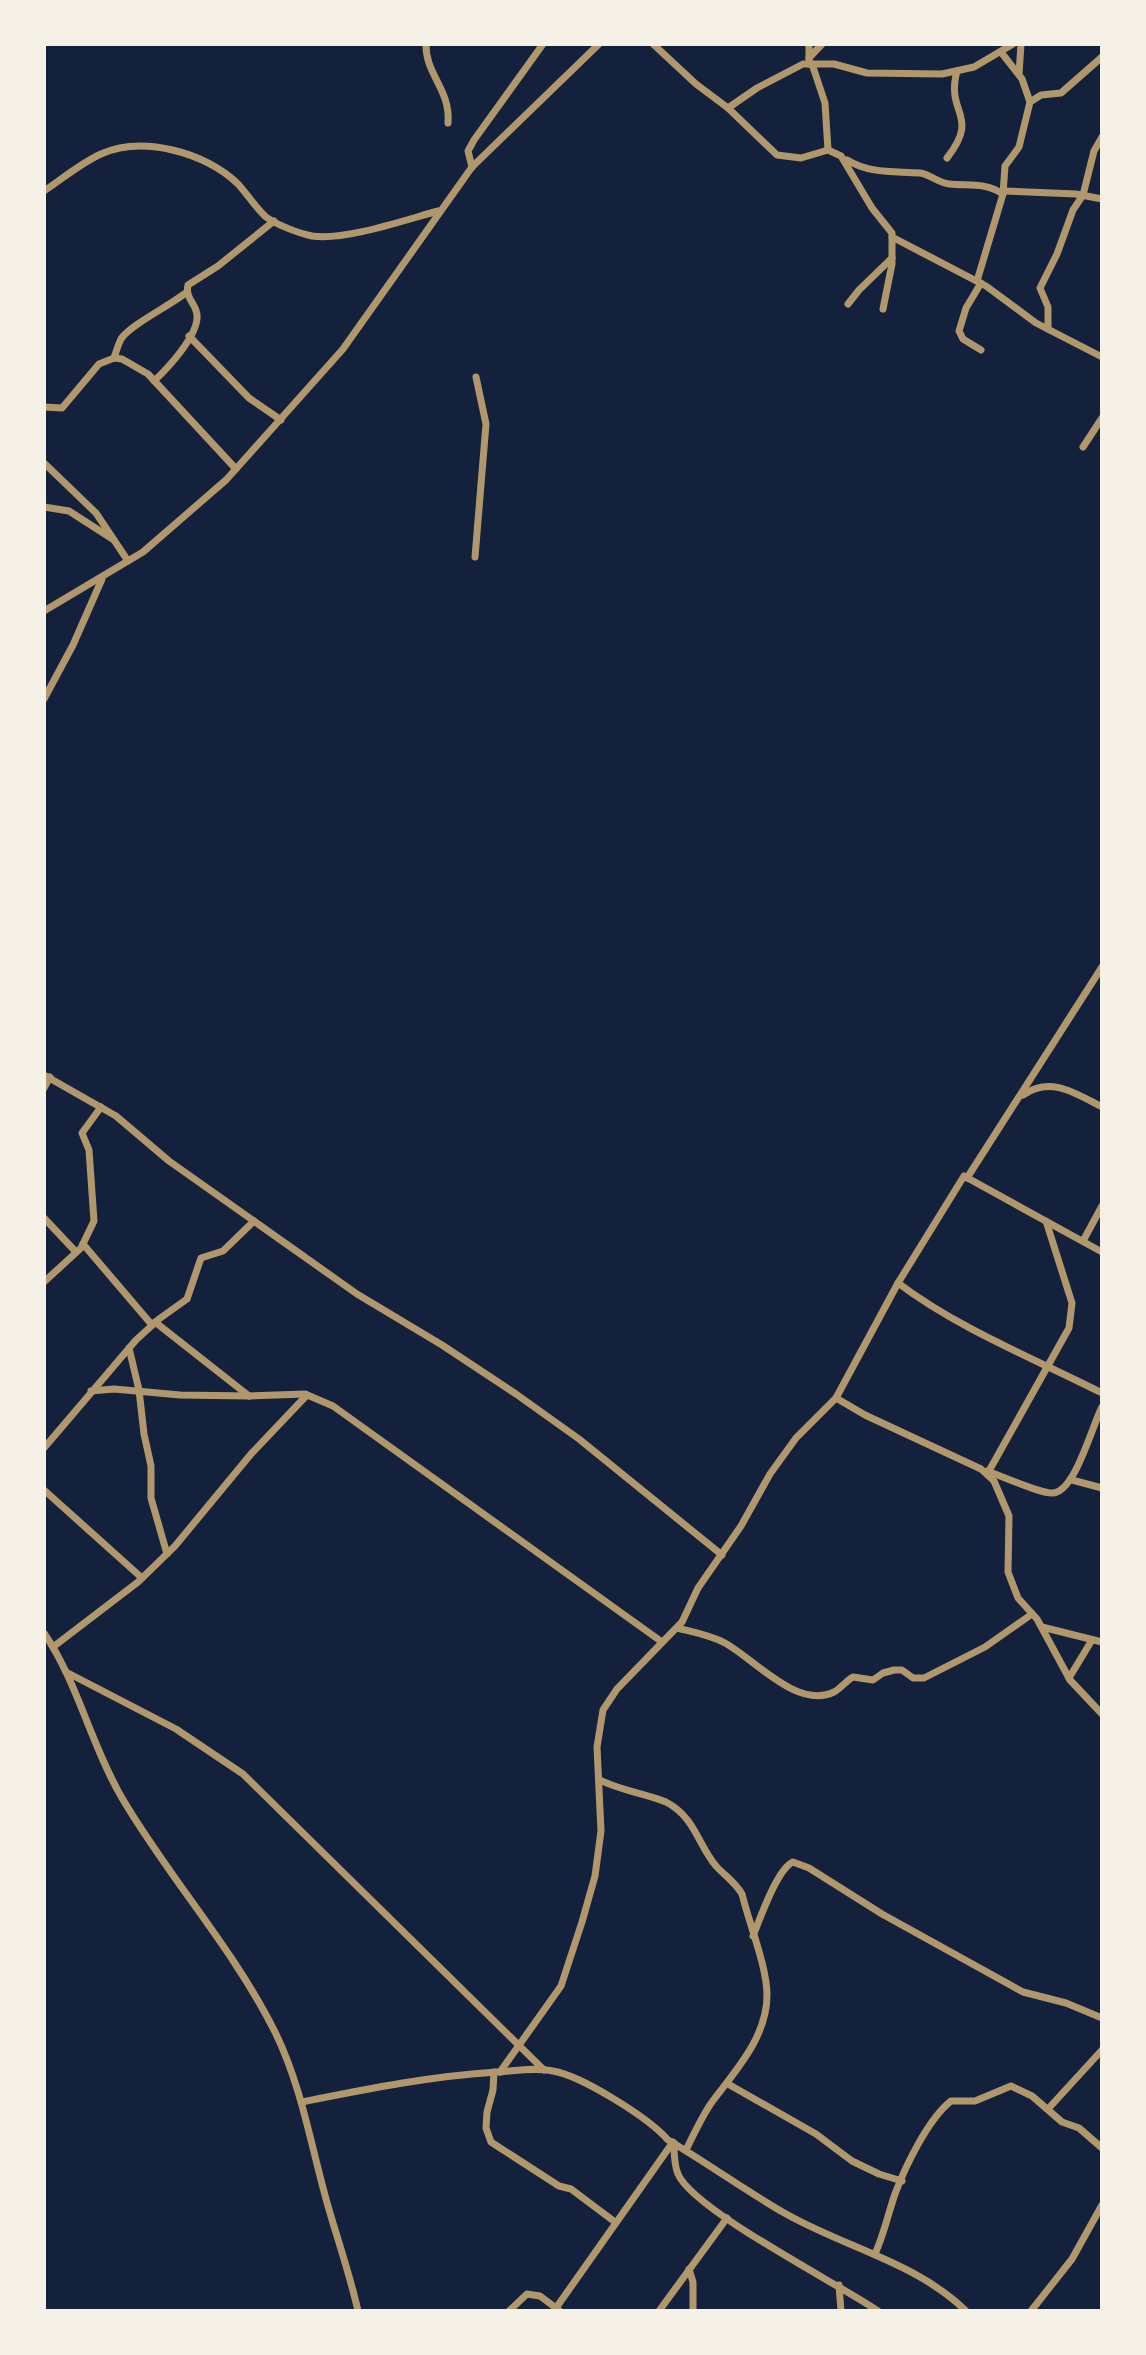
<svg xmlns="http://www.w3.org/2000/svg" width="1146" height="2355" font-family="Commissioner,sans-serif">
  <rect width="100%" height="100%" fill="#14213d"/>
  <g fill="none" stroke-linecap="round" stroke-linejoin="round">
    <g stroke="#b1986c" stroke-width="7">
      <path d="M426,44C425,74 451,90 448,123"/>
      <polyline points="653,44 696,84 728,108 777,155 801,158 828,150 841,156 872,208 892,233 892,264 883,309"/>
      <polyline points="809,44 809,64"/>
      <polyline points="1001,52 1022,79 1030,102"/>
      <polyline points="809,58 822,44"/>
      <polyline points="812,64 825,103 828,150"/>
      <polyline points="1019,74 1021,44"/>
      <polyline points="728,108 757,88 803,64 834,64 867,73 942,74 974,67 1013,44"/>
      <path d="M947,158C981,114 945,115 957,71"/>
      <path d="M847,160C870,174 894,171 920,173C930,174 938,183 949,184C970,186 984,182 1003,194"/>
      <polyline points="472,167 468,151 474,140 543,44"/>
      <path d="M44,191C62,179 81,163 101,154C143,135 207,153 238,184C247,194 256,208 266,217C277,225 298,233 312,236C344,241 405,220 438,211"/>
      <polyline points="1004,191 1076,194 1102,199"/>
      <polyline points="892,237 986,286 1036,323 1102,357"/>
      <polyline points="977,281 1003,194 1005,166 1019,147 1030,102 1041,95 1061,93 1102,57"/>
      <polyline points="981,283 966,308 959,331 963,339 981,350"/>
      <polyline points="848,304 859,290 892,258"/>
      <polyline points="1048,329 1048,307 1040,288 1057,254 1073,210 1083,195 1094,151 1102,137"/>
      <polyline points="189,336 249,398 281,420"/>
      <path d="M114,358C116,352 118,345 121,339C130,325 171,305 187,292"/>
      <path d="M154,381C167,369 199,335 197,315C196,303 185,299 188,285L218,266L274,221"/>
      <polyline points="44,407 62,408 99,364 114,358 122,359 148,374 236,469"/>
      <polyline points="1083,447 1102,418"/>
      <polyline points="44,463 96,513 128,561"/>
      <polyline points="44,507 69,511 114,540"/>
      <polyline points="475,557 486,424 476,377"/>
      <polyline points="44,611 143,552 226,480 343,349 472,167 599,44"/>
      <polyline points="44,699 73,645 102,579"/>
      <polyline points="44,1075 116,1116 169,1161 357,1294 442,1345 516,1394 579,1439 722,1555"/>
      <polyline points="44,1088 50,1077"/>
      <path d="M1023,1095C1051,1076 1075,1093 1102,1107"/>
      <polyline points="967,1178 1102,967"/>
      <polyline points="44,1218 76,1252"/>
      <polyline points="1083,1241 1102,1206"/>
      <polyline points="83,1244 152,1325"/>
      <polyline points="44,1282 81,1248 94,1221 89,1150 82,1133 101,1107"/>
      <path d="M898,1283C959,1329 1033,1358 1102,1393"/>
      <polyline points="155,1322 249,1396"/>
      <polyline points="129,1348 139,1390 144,1434 151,1466 151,1498 167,1554"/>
      <polyline points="91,1391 114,1389 180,1395 249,1396 305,1394 333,1406 662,1642"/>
      <polyline points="836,1398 865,1415 981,1469 994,1481 1009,1516 1008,1572 1018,1598 1037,1619 1070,1680 1102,1714"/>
      <polyline points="44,1448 136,1340 159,1319 187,1299 201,1258 223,1251 254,1221"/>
      <path d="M987,1471C1002,1476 1041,1494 1053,1493C1075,1492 1092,1426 1102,1407"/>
      <polyline points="989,1471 1069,1328 1072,1303 1046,1221"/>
      <polyline points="1072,1480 1102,1488"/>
      <polyline points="44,1490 142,1578"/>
      <polyline points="1042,1627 1102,1642"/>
      <path d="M677,1628C693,1632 710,1635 725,1643C753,1658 797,1710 834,1692C841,1688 846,1681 853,1677L873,1680L883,1673L894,1670H902L913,1678H924L985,1647L1032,1614"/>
      <path d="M44,1633C78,1683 91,1745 122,1798C169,1878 233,1948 275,2032C302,2087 311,2147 328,2206C338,2241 350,2275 358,2311"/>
      <polyline points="53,1647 138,1582 175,1546 251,1454 307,1395"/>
      <polyline points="66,1672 176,1729 243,1774 544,2070"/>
      <polyline points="1069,1678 1092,1640"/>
      <path d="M600,1780C621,1791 645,1793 666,1802C695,1817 698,1845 716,1866C725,1876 735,1882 742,1894C749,1923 767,1967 767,1995C767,2037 736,2070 712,2102C702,2116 694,2134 686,2150"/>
      <path d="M753,1936C760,1919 777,1869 793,1862L809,1868L882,1914L1023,1992L1066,2003L1102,2018"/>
      <polyline points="494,2072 493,2090 487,2112 486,2128 491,2142 559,2186 571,2189 615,2222"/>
      <polyline points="500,2072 561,1986 582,1922 595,1876 601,1831 597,1747 603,1710 617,1689 682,1622 698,1588 741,1526 770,1474 796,1438 836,1398 898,1283 964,1176 1102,1252"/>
      <polyline points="728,2084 816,2134 852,2161 879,2174 902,2181"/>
      <path d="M302,2102C367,2089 431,2076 497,2072C515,2071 535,2067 553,2071C582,2076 649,2118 668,2140C709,2164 747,2192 788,2215C847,2248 917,2263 966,2311"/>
      <polyline points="1048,2109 1102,2050"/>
      <path d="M674,2143C674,2153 674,2165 678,2174C693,2210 839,2284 878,2311"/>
      <path d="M875,2254C884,2234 888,2214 895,2194C905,2167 928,2119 951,2101H975L1011,2086L1032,2096L1062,2122L1079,2128L1102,2148"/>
      <polyline points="689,2269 693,2282 693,2311"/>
      <polyline points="839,2285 841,2311"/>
      <polyline points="556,2308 673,2142"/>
      <polyline points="509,2311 527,2294 540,2296 560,2311"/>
      <polyline points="659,2311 727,2218"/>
      <polyline points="1031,2311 1072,2259 1102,2205"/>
    </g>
  </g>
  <rect width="1146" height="2355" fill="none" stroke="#f6f1e7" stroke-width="92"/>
</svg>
